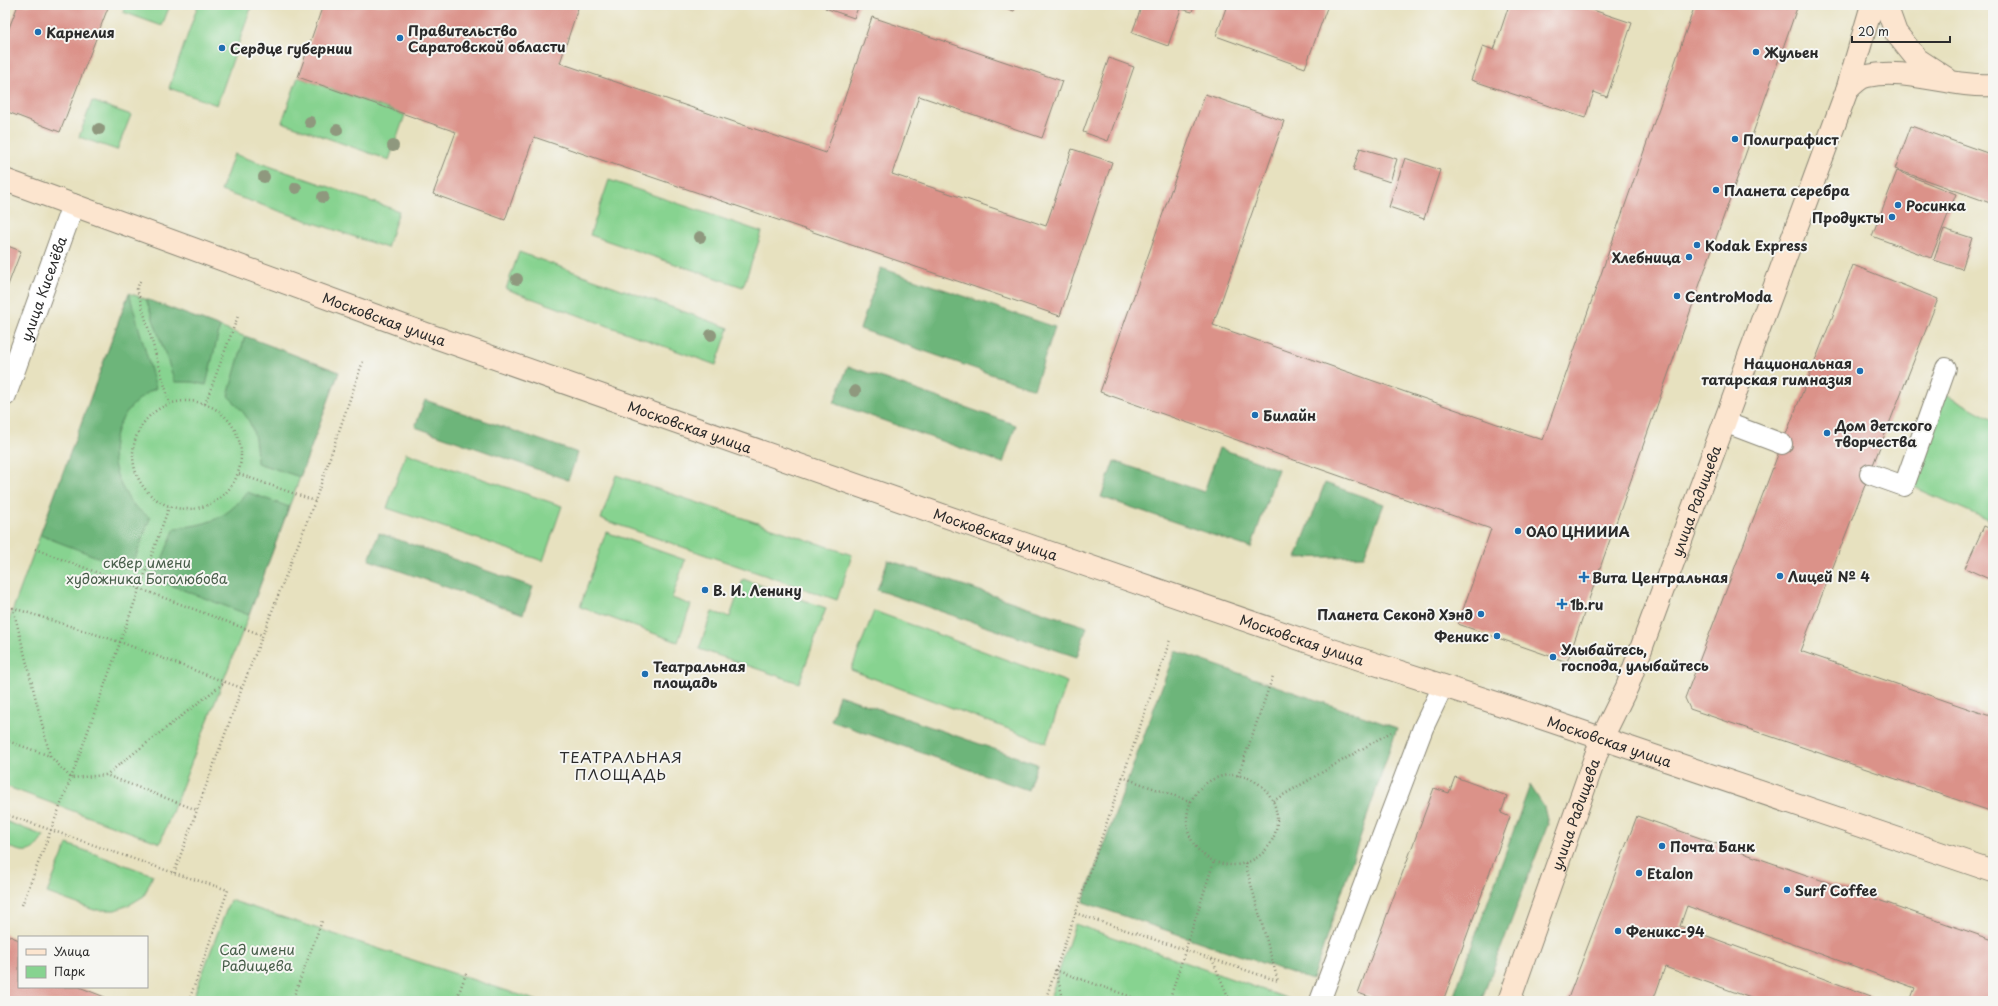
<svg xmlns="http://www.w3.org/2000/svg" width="1998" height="1006" font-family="'Playpen Sans',sans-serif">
  <rect width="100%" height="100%" fill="#f6f6f2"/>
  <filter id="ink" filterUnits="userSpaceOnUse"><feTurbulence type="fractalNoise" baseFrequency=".025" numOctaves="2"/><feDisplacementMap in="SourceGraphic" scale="8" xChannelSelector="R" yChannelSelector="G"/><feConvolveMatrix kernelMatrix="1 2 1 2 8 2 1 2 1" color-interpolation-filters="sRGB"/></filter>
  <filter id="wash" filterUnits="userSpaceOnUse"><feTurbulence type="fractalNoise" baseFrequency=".012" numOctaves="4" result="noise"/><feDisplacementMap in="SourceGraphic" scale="16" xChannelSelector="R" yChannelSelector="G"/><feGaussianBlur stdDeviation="0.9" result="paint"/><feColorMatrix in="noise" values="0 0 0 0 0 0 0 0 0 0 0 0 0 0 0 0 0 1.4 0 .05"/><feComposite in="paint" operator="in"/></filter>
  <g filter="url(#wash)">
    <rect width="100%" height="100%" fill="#e7e1bf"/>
    <g fill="#87d390" stroke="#597f5e">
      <polygon points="125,5 170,5 162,26 123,12"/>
      <polygon points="198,5 252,5 217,105 169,88"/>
      <polygon points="298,77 405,115 389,160 282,122"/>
      <polygon points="92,101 131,115 117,150 79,137"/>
      <polygon points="234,154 399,211 387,248 221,191"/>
      <polygon points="609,180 762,232 743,287 590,235"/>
      <polygon points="519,252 729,328 716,365 506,289"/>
      <polygon points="129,293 339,372 249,615 160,843 5,786 5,631"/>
      <polygon points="1942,392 1993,420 1993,522 1911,486"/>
      <polygon points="406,453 562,506 543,561 387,508"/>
      <polygon points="616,475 852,555 837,600 601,519"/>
      <polygon points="606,532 685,560 672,598 691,605 678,642 580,607"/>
      <polygon points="743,579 826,608 799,683 699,649 712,612 730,617"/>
      <polygon points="874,611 1067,682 1046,743 851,670"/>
      <path d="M5,821L44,836C31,856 26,853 5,846Z"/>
      <polygon points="67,844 153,875 144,896 129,905 115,910 94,910 47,893"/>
      <polygon points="230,900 538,1001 192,1001"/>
      <polygon points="1075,924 1292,1000 1049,1001"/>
    </g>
    <g fill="#6db57a" stroke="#4c7052">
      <polygon points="881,268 1055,327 1034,389 860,329"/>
      <path d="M129,293L156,388C116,409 102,449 123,489C126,493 128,499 131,503C136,509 144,513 150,518L131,570L40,535Z"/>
      <polygon points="146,299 220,327 206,385 192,382 175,382"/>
      <path d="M245,336L339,372L300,477L257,463C256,430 252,419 228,396Z"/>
      <polygon points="848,366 1016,425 1003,463 834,403"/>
      <polygon points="425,400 578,453 568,480 415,427"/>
      <polygon points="1219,448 1278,469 1251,548 1101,497 1114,461 1204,492"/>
      <polygon points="1325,483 1384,504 1364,556 1296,558"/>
      <path d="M247,492L289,507L249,615L154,579L175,528C207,525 227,519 247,492Z"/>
      <polygon points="379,533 533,587 523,614 369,560"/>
      <polygon points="888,560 1087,627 1077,657 877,590"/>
      <polygon points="1175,651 1397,728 1312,980 1083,902"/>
      <polygon points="839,695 1037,764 1028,790 831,721"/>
      <polygon points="1530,785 1544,807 1548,824 1481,1001 1452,1001"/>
    </g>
    <g id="blocks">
      <g fill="#db9289">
        <polygon points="18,5 109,5 60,132 5,111 5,38"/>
        <polygon points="323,5 579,5 560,63 826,153 872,17 1062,81 1042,138 919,96 892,174 1046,226 1072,149 1112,162 1060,316 534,137 505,220 433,194 456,132 298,77"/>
        <polygon points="826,5 859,5 854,18 825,8"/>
        <polygon points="996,5 1017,5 1014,11"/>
        <polygon points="1142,5 1194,5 1192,12 1181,9 1168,46 1132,33"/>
        <polygon points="1227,5 1328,5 1305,68 1216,36"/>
        <polygon points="1509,5 1578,5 1632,23 1607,97 1594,92 1585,118 1471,80 1483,46 1494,50"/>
        <polygon points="1695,5 1798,5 1567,662 1458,624 1491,529 1100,392 1205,94 1284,121 1213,325 1543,440"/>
        <polygon points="1109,58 1134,67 1108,141 1083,132"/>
        <polygon points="1911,126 1993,155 1993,204 1895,169"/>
        <polygon points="1360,148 1397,159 1390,182 1353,170"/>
        <polygon points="1405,158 1440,170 1424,219 1389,207"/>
        <polygon points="1897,171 1956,194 1931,258 1872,236"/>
        <polygon points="1944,229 1972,238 1962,269 1934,260"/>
        <polygon points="5,245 21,251 5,293"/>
        <polygon points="1853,265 1938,299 1800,651 1993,717 1993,812 1690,709 1685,698 1782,444"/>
        <polygon points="1984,526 1993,530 1993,570 1989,579 1965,568"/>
        <polygon points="1455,777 1507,796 1501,813 1510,817 1443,1001 1381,1001 1358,993 1434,788 1449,793"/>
        <polygon points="1637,816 1993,940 1993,1001 1910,1001 1915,988 1687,906 1680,926 1871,996 1869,1001 1759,1001 1665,967 1653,1001 1567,1001"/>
        <polygon points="5,934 19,940 19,987 79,987 115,1001 5,1001"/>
      </g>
    </g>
  </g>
  <g filter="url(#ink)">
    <use href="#blocks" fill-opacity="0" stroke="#898675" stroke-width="1"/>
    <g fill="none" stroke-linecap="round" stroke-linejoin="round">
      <g stroke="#898675" stroke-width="22">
        <g id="lane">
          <polyline points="1724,422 1782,444"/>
          <polyline points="1870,474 1904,486 1946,368"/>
          <polyline points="1320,1001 1423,728 1443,686"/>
        </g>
      </g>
      <g stroke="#898675" stroke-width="24">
        <g id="street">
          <path id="s1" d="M5,395L73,205"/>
        </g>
      </g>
      <g stroke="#898675" stroke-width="24">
        <g id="secondary">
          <polyline points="1886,5 1896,33 1917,59 1946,78"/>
          <path d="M1847,90C1852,85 1860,77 1867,76C1907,67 1952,88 1993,85"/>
          <path id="s2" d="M5,180L412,329L1016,541L1332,650L1524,712L1993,871"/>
          <path id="s3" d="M1509,1001L1602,738L1627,687L1847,90L1872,5"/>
        </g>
      </g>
      <g stroke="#898675" stroke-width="2.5" stroke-dasharray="1 3" stroke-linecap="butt">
        <polyline points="140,281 137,289 170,404"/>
        <circle cx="187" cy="455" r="54"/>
        <polyline points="205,404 238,316"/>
        <polyline points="239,474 315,501"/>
        <polyline points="35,549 262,635"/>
        <polyline points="225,682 242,688"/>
        <polyline points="5,740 50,756 71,778 106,775 197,810"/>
        <polyline points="50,756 13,608 120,642 225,682 106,775"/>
        <circle cx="1232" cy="820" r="45"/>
        <polyline points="1238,776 1273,676"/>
        <polyline points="1122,777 1192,802"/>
        <polyline points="1273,801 1391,732"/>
        <polyline points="5,814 174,873 228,890 189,1001"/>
        <polyline points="1245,863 1278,981"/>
        <polyline points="174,873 242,688 315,501 363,361"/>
        <polyline points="22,905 71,778 169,507"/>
        <polyline points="1075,913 1278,981"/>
        <polyline points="1212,959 1230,1001"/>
        <polyline points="1055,970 1143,1001"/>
        <polyline points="1055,970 1064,1001"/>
        <polyline points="292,1001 322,921"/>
        <polyline points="456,1001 467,971"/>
        <polyline points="1045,1001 1170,640"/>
        <polyline points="1169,1001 1214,861"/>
      </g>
      <use href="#lane" stroke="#fff" stroke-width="20"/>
      <use href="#street" stroke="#fff" stroke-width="22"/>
      <use href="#secondary" stroke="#fce5cf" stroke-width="22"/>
    </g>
    <g fill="#8f987e">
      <circle cx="310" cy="122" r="6"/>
      <circle cx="99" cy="129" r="6"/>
      <circle cx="337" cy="130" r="6"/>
      <circle cx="393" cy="146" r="6"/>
      <circle cx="264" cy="177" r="6"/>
      <circle cx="296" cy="188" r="6"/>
      <circle cx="323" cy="197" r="6"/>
      <circle cx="700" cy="237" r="6"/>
      <circle cx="517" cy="279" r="6"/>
      <circle cx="711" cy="335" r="6"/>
      <circle cx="855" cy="391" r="6"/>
    </g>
  </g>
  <g fill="#1f6fb2" stroke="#f6f6f2" stroke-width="1.5">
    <circle cx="38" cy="32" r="4"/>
    <circle cx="400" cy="38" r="4"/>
    <circle cx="222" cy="48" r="4"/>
    <circle cx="1756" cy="52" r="4"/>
    <circle cx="1735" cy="139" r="4"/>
    <circle cx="1716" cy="190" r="4"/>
    <circle cx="1898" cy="205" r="4"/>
    <circle cx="1892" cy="217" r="4"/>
    <circle cx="1697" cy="245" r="4"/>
    <circle cx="1689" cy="257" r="4"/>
    <circle cx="1677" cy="296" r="4"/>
    <circle cx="1860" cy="371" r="4"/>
    <circle cx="1255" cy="415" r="4"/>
    <circle cx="1827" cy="433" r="4"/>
    <circle cx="1518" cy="531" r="4"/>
    <circle cx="1780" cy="576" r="4"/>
    <path d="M1582 571h4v4h4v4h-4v4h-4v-4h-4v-4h4z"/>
    <circle cx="705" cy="590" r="4"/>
    <path d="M1560 598h4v4h4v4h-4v4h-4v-4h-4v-4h4z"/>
    <circle cx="1481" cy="614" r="4"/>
    <circle cx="1497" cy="636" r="4"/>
    <circle cx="1553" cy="657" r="4"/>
    <circle cx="645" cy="674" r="4"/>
    <circle cx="1662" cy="846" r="4"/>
    <circle cx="1639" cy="873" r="4"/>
    <circle cx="1787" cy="890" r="4"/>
    <circle cx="1618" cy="931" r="4"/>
  </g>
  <g text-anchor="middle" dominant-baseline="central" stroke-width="4" stroke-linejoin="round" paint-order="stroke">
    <g font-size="14" font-weight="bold" fill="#2b2b2b" stroke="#f6f6f2" text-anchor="start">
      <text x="408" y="30">Правительство<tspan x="408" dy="16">Саратовской области</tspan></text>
      <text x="46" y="32">Карнелия</text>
      <text x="230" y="48">Сердце губернии</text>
      <text x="1764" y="52">Жульен</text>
      <text x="1743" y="139">Полиграфист</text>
      <text x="1724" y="190">Планета серебра</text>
      <text x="1906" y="205">Росинка</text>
      <text x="1884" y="217" text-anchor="end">Продукты</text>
      <text x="1705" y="245">Kodak Express</text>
      <text x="1681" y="257" text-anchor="end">Хлебница</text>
      <text x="1685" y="296">CentroModa</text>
      <text x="1852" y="363" text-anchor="end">Национальная<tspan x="1852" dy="16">татарская гимназия</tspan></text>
      <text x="1263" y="415">Билайн</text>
      <text x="1835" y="425">Дом детского<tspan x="1835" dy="16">творчества</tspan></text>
      <text x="1526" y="531">ОАО ЦНИИИА</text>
      <text x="1788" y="576">Лицей № 4</text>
      <text x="1592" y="577">Вита Центральная</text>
      <text x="713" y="590">В. И. Ленину</text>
      <text x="1570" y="604">1b.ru</text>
      <text x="1473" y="614" text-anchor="end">Планета Секонд Хэнд</text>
      <text x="1489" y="636" text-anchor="end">Феникс</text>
      <text x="1561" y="649">Улыбайтесь,<tspan x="1561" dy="16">господа, улыбайтесь</tspan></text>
      <text x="653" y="666">Театральная<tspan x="653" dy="16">площадь</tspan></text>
      <text x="1670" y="846">Почта Банк</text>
      <text x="1647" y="873">Etalon</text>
      <text x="1795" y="890">Surf Coffee</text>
      <text x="1626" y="931">Феникс-94</text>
    </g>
    <g font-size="14" fill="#2b2b2b" stroke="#f6f6f2">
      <text stroke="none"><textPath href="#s1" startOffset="113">улица Киселёва</textPath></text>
      <text stroke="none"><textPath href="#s2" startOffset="404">Московская улица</textPath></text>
      <text stroke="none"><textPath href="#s2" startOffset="728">Московская улица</textPath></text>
      <text stroke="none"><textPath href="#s3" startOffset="534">улица Радищева</textPath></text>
      <text stroke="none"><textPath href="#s2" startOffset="1052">Московская улица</textPath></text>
      <text stroke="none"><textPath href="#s2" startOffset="1376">Московская улица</textPath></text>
      <text stroke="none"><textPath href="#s2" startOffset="1700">Московская улица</textPath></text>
      <text stroke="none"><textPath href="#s3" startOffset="198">улица Радищева</textPath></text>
    </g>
    <g font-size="14" fill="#475d49" stroke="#f6f6f2">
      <text x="147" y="562">сквер имени<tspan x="147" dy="16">художника Боголюбова</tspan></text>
      <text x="257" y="949">Сад имени<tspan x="257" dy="16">Радищева</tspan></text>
    </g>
    <g font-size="15" letter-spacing="1" fill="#2b2b2b" stroke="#f6f6f2">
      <text x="621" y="756">ТЕАТРАЛЬНАЯ<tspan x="621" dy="17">ПЛОЩАДЬ</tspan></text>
    </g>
  </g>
  <rect width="1998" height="1006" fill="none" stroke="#f6f6f2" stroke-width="20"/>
  <rect x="18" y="936" width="130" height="52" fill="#f6f6f2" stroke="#a5a5a2"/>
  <rect x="26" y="949" width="20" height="6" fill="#fce5cf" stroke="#a5a5a2"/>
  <text x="54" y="956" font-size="12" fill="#2b2b2b">Улица</text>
  <rect x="26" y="966" width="20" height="12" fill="#87d390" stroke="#a5a5a2"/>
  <text x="54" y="976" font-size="12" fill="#2b2b2b">Парк</text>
  <path d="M1852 36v6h98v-6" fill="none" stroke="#2b2b2b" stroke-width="2"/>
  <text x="1858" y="36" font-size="12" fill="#2b2b2b" stroke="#f6f6f2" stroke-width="3" paint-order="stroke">20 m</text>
</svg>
